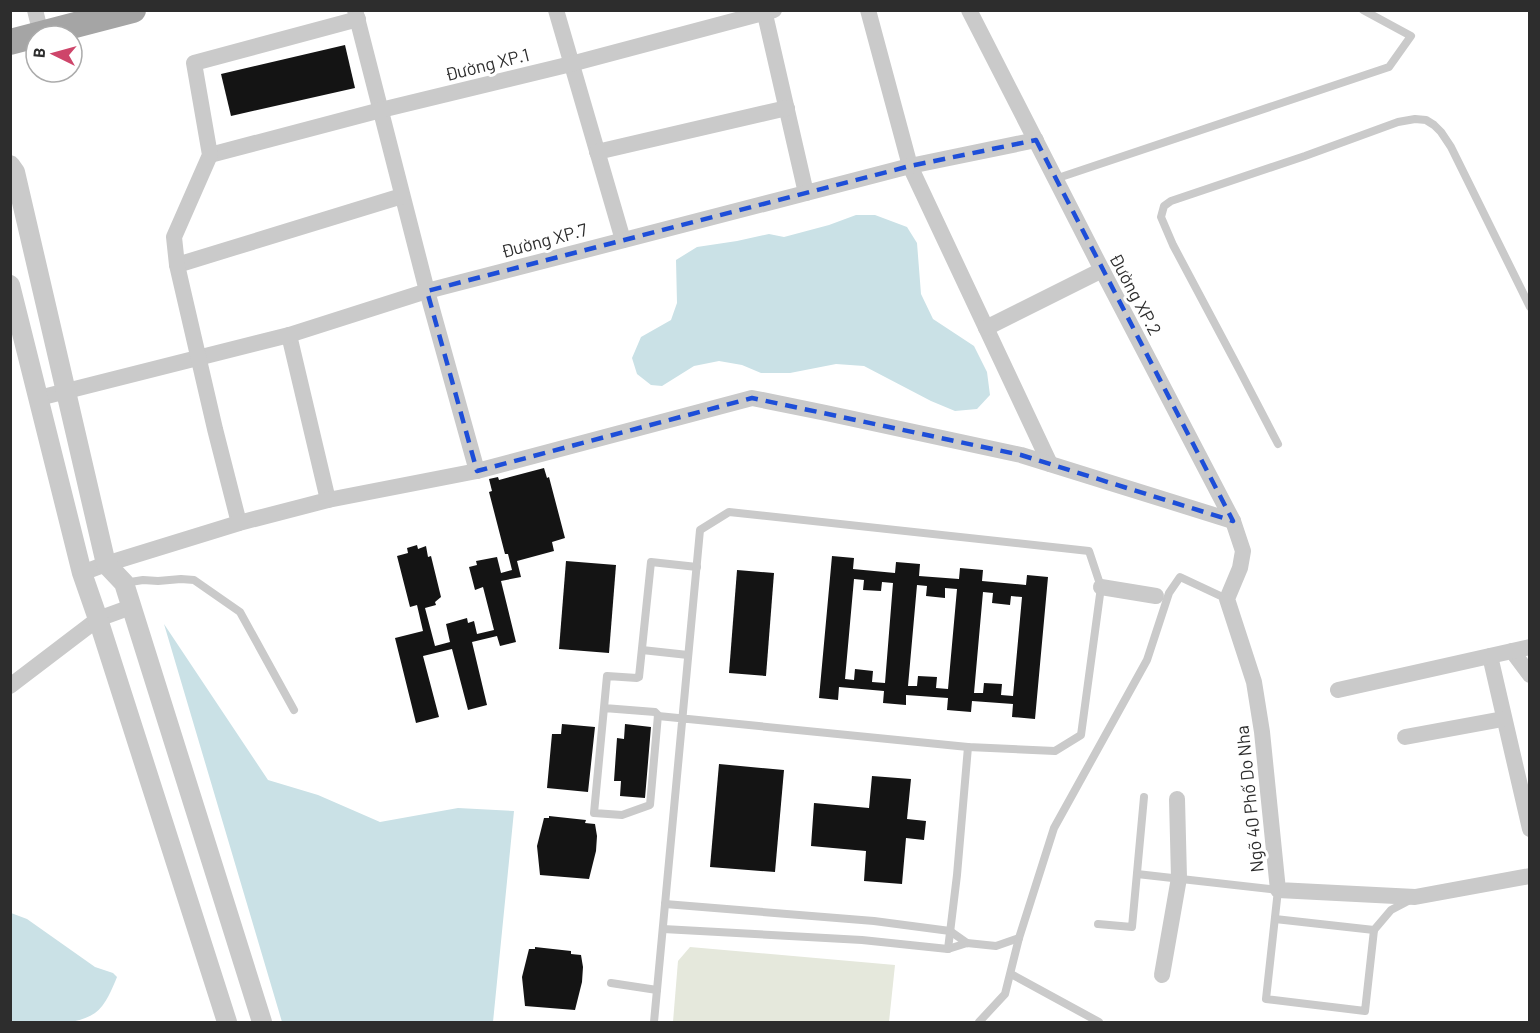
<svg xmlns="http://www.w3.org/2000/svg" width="1540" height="1033" font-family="Barlow,sans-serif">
  <rect width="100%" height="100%" fill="#fff"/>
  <polygon fill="#e5e8dc" points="690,947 895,965 889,1022 673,1022 678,961"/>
  <g fill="#cae1e6">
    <polygon points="856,215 875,215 907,227 917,243 921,294 933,319 974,346 987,372 990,395 977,409 955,411 931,401 864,366 836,364 790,373 761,373 742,365 719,361 694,366 662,386 651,385 637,374 632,358 641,337 671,320 677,303 676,260 697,247 737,241 769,234 784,237 829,225"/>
    <polygon points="164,624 268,780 318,795 380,822 458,808 514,811 493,1022 282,1022"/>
    <path d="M11,913L27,919L95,967L113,973L117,977C112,989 106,1005 95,1013C73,1028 36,1023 11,1022Z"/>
  </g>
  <g fill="#141414" fill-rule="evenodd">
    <polygon points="345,45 355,88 231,116 221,74"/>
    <polygon points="544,468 547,478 549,477 565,538 552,542 554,551 517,561 521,577 501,581 516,642 500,646 497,636 472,642 487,705 468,710 452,649 423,656 439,717 416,723 395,638 423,631 417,605 410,607 397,556 408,553 407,548 417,545 418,549 426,546 428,557 431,556 441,597 435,602 436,605 425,608 435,646 450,642 446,624 467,618 468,623 474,621 477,634 494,630 483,587 475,590 469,567 477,565 476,561 497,557 501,573 512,570 508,554 505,554 489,492 492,491 489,479 498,477 499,480"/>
    <path d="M832,556L854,558L853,569L895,573L896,562L920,564L919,576L959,579L960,568L983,570L982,581L1026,585L1027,575L1048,577L1035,719L1012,717L1013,704L972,701L971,712L947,710L948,698L906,695V705L883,703L884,691L839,687L838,700L819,698ZM854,579L864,580L863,590L881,591L882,582L893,583L885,683L872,682L873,671L855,669L854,680L845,679ZM917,585L927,586L926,596L945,598V588L957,589L948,689L936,688L937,677L918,676L917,686H908ZM983,592L993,593L992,603L1010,605L1011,596L1022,597L1013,696L1001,695L1002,684L984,683L983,693H974Z"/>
    <polygon points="566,561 616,565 609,653 559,649"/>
    <polygon points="737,570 774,573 766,676 729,673"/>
    <polygon points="562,724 595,727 588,792 547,788 552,734 561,734"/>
    <polygon points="625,724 651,727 645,798 620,796 621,781 614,781 617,738 624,739"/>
    <polygon points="719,764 784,770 775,872 710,867"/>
    <polygon points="872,776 911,779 907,819 926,821 924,840 906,838 902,884 864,881 866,851 811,846 814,803 869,808"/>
    <polygon points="549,816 586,820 585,823 595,824 597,836 596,851 589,879 540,875 537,846 544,818 549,818"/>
    <polygon points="535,947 571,951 571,954 581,955 583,967 582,982 575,1010 525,1006 522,977 529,949 535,949"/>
  </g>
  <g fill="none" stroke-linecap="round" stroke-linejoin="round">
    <g stroke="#cacaca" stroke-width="8">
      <polyline points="1055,179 1389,67 1411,36 1363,10"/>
      <polyline points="1278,444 1240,371 1173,245 1161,217 1164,206 1171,201 1305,156 1398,122 1415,119 1426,120 1434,125 1441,132 1451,147 1530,307"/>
      <polyline points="124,583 143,580 158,581 181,579 194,580 240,612 294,710"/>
      <polyline points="642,650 688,655"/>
      <polyline points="604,708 655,712 658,715 650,805 622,815 594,813 607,676 637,678 639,677 651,562 697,567"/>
      <polyline points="1137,874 1278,890 1266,999 1365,1011 1374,930 1391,910 1410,900"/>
      <polyline points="665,904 874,921 950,931 967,943"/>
      <polyline points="1275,919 1374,930"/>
      <polyline points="1098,924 1132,927 1144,797"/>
      <polyline points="663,929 862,940 948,949 967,943 996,946 1019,938"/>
      <polyline points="948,949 957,875 968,747"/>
      <polyline points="1011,974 1099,1022"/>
      <polyline points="611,983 657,990"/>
      <path d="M654,1022C669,858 685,694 700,530L729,512L1089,551L1101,587L1081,735L1055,751L968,747L658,716"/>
      <polyline points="979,1022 1005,994 1019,938 1054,828 1147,660 1169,593 1180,577 1227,599"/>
    </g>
    <g stroke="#cacaca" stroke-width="16">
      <polyline points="35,10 41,34"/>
      <polyline points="355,10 427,291 477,471"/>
      <polyline points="556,10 623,240"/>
      <polyline points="764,10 806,193"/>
      <polyline points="868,10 910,166 1050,464"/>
      <polyline points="969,10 1102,270 1233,521 1243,551 1240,568 1227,599 1254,682 1262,732 1278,890 1415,897 1530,876"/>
      <polyline points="597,152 787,108"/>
      <polyline points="210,155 381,110 571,64 774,10"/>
      <polyline points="177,265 402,196"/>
      <polyline points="986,328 1102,270"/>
      <polyline points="289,335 328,500"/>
      <polyline points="39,398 289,335 427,291 806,193 910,166 1036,140"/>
      <polyline points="239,523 215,429 177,265 174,237 210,155 194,63 358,19"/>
      <polyline points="82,573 106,564 239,523 328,500 477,471 752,398 826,413 1021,455 1233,521"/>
      <polyline points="1101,587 1156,596"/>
      <polyline points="1512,651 1530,675"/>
      <polyline points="1490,656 1530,829"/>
      <polyline points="10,686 98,619 131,607"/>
      <polyline points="1338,690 1530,647"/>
      <polyline points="1405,737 1503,719"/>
      <polyline points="1162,975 1179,878 1177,799"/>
    </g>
    <g stroke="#cacaca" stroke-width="20">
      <polyline points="10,165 15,172 106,564 124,583 262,1022"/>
      <polyline points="10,285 82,573 98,619 227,1022"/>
    </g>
    <polyline stroke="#a5a5a5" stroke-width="26" points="10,42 133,10"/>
  </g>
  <path fill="none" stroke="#1d4ed8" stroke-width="4.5" stroke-dasharray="12 8" stroke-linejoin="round" d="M1036,140L1233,521L1021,455L752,398L477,471L427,291L910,166Z"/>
  <g text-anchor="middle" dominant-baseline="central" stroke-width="6" stroke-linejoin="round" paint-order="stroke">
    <g font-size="18" fill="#2d2d2d" stroke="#fff">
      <text transform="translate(487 64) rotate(-14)">Đường XP.1</text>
      <text transform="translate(544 240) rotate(-15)">Đường XP.7</text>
      <text transform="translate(1136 294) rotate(62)">Đường XP.2</text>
      <text transform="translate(1249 799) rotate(-96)">Ngõ 40 Phố Do Nha</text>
    </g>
  </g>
  <rect width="1540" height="1033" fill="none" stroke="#2d2d2d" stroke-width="24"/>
  <g transform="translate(54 54) rotate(275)"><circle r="28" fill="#ffffff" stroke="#ababab" stroke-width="1.5"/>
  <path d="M0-4.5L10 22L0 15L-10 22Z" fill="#ce456a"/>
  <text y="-9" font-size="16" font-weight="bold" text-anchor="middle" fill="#2d2d2d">B</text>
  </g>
</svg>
